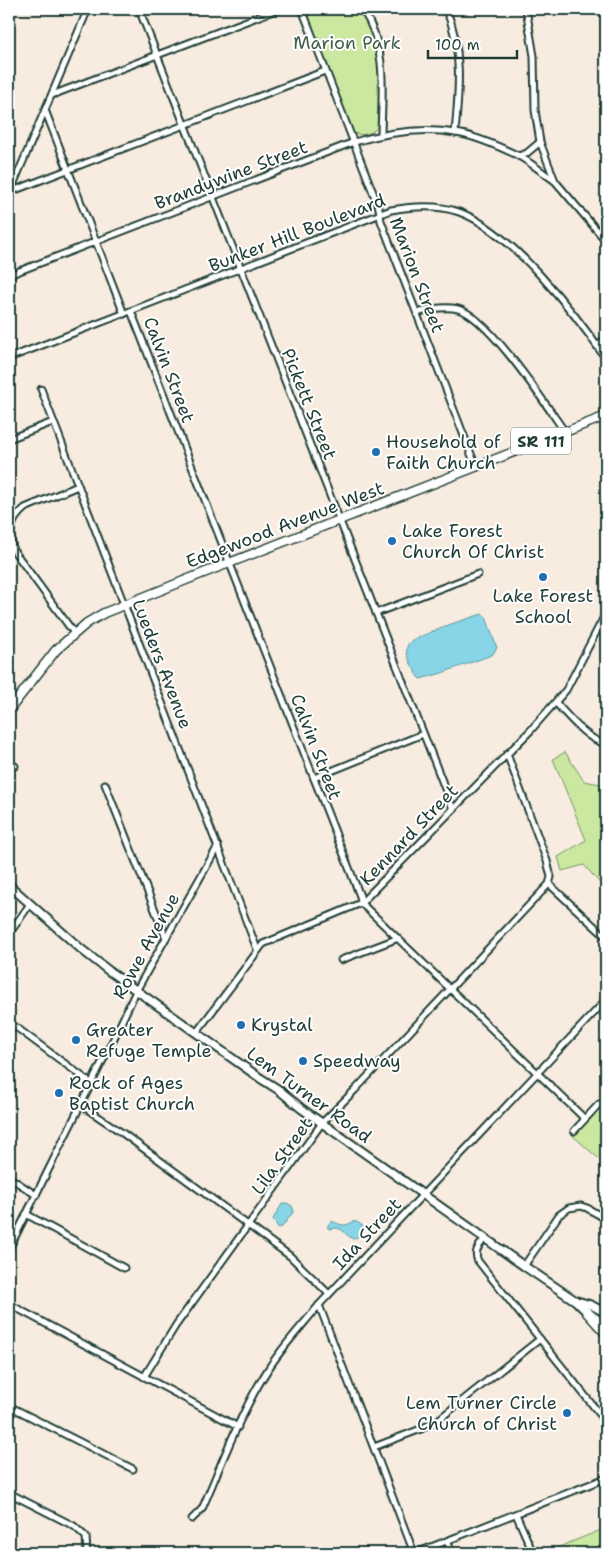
<svg xmlns="http://www.w3.org/2000/svg" width="615" height="1562" font-family="'Shantell Sans',sans-serif">
  <rect width="100%" height="100%" fill="#f8ece0"/>
  <filter id="ink" filterUnits="userSpaceOnUse"><feTurbulence type="fractalNoise" baseFrequency=".02" numOctaves="2"/><feDisplacementMap in="SourceGraphic" scale="10" xChannelSelector="R" yChannelSelector="G"/><feConvolveMatrix kernelMatrix="1 2 1 2 8 2 1 2 1" color-interpolation-filters="sRGB"/></filter>
  <g filter="url(#ink)">
    <g fill="#cae89f" stroke="#74926a">
      <path d="M306,9H357C384,40 379,88 378,127C370,135 363,136 353,133Z"/>
      <polygon points="565,752 584,781 606,785 606,890 584,865 562,871 558,857 586,840 553,759"/>
      <polygon points="606,1102 606,1165 573,1136"/>
      <polygon points="606,1528 606,1553 544,1553"/>
    </g>
    <g fill="#87d5e6" stroke="#5d989f">
      <path d="M482,614L486,617L497,648L492,655L439,674L420,679L418,677C413,665 399,650 412,640L451,624Z"/>
      <polygon points="287,1203 292,1206 294,1211 282,1227 278,1228 273,1219 282,1204"/>
      <path d="M331,1221C335,1222 340,1225 344,1225C355,1224 350,1217 363,1226V1229L358,1237L353,1239C343,1234 343,1225 329,1229L327,1227Z"/>
    </g>
    <g fill="none" stroke-linecap="round" stroke-linejoin="round">
      <g stroke="#1f3d34" stroke-width="9">
        <g id="minor">
          <polyline points="139,9 453,809"/>
          <polyline points="302,9 379,208 381,221 476,467"/>
          <path d="M362,9C388,47 382,91 381,134"/>
          <path d="M446,9C463,48 459,91 455,133"/>
          <polyline points="526,9 534,56 535,110 540,142 555,181 606,241"/>
          <polyline points="52,95 278,9"/>
          <polyline points="45,110 124,314"/>
          <polyline points="518,156 527,153 540,142"/>
          <polyline points="10,192 325,71"/>
          <polyline points="10,192 88,9"/>
          <path d="M9,275L354,142C385,133 423,127 456,133C476,136 498,146 517,155C530,162 542,172 555,181"/>
          <polyline points="131,311 360,896 361,903 585,1119"/>
          <path d="M417,313C430,309 445,306 458,309C488,316 546,405 565,432"/>
          <polyline points="597,346 606,339"/>
          <path d="M9,358L391,210C413,206 437,204 459,212C510,230 576,314 606,359"/>
          <polyline points="41,389 257,949"/>
          <polyline points="9,439 53,422"/>
          <polyline points="376,613 478,574"/>
          <path d="M74,633L14,551C8,534 10,520 25,508L78,486"/>
          <path d="M556,703C567,715 590,743 606,743"/>
          <polyline points="9,763 15,766"/>
          <polyline points="314,778 423,734"/>
          <polyline points="105,784 166,938"/>
          <polyline points="549,884 606,937"/>
          <polyline points="9,934 30,904"/>
          <polyline points="341,960 396,939"/>
          <polyline points="9,1022 91,1083"/>
          <polyline points="196,1033 263,944 361,903 530,731 566,690 606,613"/>
          <polyline points="81,1105 121,1132 290,1256 329,1294"/>
          <polyline points="574,1131 599,1104"/>
          <polyline points="9,1177 36,1195"/>
          <polyline points="26,1214 124,1268"/>
          <path d="M485,1238C480,1245 473,1251 478,1261L606,1422"/>
          <polyline points="9,1249 114,1038 136,991 218,846"/>
          <polyline points="524,1266 559,1215 569,1208 581,1206 587,1208 606,1219"/>
          <polyline points="9,1304 238,1427"/>
          <polyline points="319,1305 414,1553"/>
          <polyline points="144,1377 176,1325 322,1123 355,1090 549,884 551,877 547,861 507,754"/>
          <polyline points="9,1406 133,1469"/>
          <polyline points="374,1447 421,1429 438,1420 540,1339"/>
          <polyline points="9,1493 74,1526 86,1537 87,1553"/>
          <polyline points="516,1514 533,1553"/>
          <path d="M192,1519L202,1509C222,1463 240,1413 267,1371C282,1347 302,1326 319,1305L606,1000"/>
          <polyline points="447,1541 452,1553"/>
          <polyline points="416,1553 606,1478"/>
        </g>
      </g>
      <g stroke="#1f3d34" stroke-width="11">
        <g id="secondary">
          <polyline points="9,885 81,949 109,971 260,1078 279,1090 302,1109 524,1266 576,1301 587,1312 606,1325"/>
          <polyline points="577,1301 591,1305 606,1313"/>
        </g>
      </g>
      <g stroke="#1f3d34" stroke-width="11">
        <polyline id="primary" points="9,710 56,650 87,623 104,613 201,574 606,416"/>
      </g>
      <g stroke="#1f3d34" stroke-width="12">
        <polyline id="motorway" points="587,1312 606,1333"/>
      </g>
      <use href="#minor" stroke="#fff" stroke-width="5"/>
      <use href="#secondary" stroke="#fff" stroke-width="7"/>
      <use href="#primary" stroke="#fff" stroke-width="8"/>
      <use href="#motorway" stroke="#fff" stroke-width="9"/>
    </g>
  </g>
  <g fill="#1f6fb2" stroke="#fff" stroke-width="2">
    <circle cx="376" cy="452" r="5"/>
    <circle cx="392" cy="541" r="5"/>
    <circle cx="543" cy="577" r="5"/>
    <circle cx="241" cy="1025" r="5"/>
    <circle cx="76" cy="1040" r="5"/>
    <circle cx="303" cy="1061" r="5"/>
    <circle cx="59" cy="1093" r="5"/>
    <circle cx="567" cy="1413" r="5"/>
  </g>
  <g text-anchor="middle" dominant-baseline="central" stroke-width="4" stroke-linejoin="round" paint-order="stroke">
    <rect fill="#fff" stroke="#627771" stroke-width="1" x="511" y="427.5" width="60" height="27" rx="4"/>
    <g font-size="16" font-weight="bold" fill="#1f3d34">
      <text x="541" y="441">SR 111</text>
    </g>
    <g font-size="18" fill="#415f49" stroke="#fff">
      <text x="347" y="43">Marion Park</text>
    </g>
    <g font-size="18" fill="#1f3d34" stroke="#fff">
      <text transform="translate(231 175) rotate(-21)">Brandywine Street</text>
      <text transform="translate(297 233) rotate(-21)">Bunker Hill Boulevard</text>
      <text transform="translate(417 275) rotate(69)">Marion Street</text>
      <text transform="translate(169 370) rotate(69)">Calvin Street</text>
      <text transform="translate(309 404) rotate(68)">Pickett Street</text>
      <text transform="translate(285 525) rotate(-21)">Edgewood Avenue West</text>
      <text transform="translate(162 664) rotate(69)">Lueders Avenue</text>
      <text transform="translate(316 747) rotate(69)">Calvin Street</text>
      <text transform="translate(409 835) rotate(-46)">Kennard Street</text>
      <text transform="translate(146 946) rotate(-61)">Rowe Avenue</text>
      <text transform="translate(309 1095) rotate(36)">Lem Turner Road</text>
      <text transform="translate(282 1156) rotate(-54)">Lila Street</text>
      <text transform="translate(367 1234) rotate(-47)">Ida Street</text>
    </g>
    <g font-size="18" fill="#1f3d34" stroke="#fff" text-anchor="start">
      <text x="386" y="442">Household of<tspan x="386" dy="21">Faith Church</tspan></text>
      <text x="402" y="531">Lake Forest<tspan x="402" dy="21">Church Of Christ</tspan></text>
      <text x="543" y="596" text-anchor="middle">Lake Forest<tspan x="543" dy="21">School</tspan></text>
      <text x="251" y="1025">Krystal</text>
      <text x="86" y="1030">Greater<tspan x="86" dy="21">Refuge Temple</tspan></text>
      <text x="313" y="1061">Speedway</text>
      <text x="69" y="1083">Rock of Ages<tspan x="69" dy="21">Baptist Church</tspan></text>
      <text x="557" y="1403" text-anchor="end">Lem Turner Circle<tspan x="557" dy="21">Church of Christ</tspan></text>
    </g>
  </g>
  <rect width="615" height="1562" fill="none" stroke="#fff" stroke-width="30"/>
  <rect x="15" y="15" width="585" height="1532" fill="none" stroke="#1f3d34" stroke-width="2" filter="url(#ink)"/>
  <path d="M428 50v8h89v-8" fill="none" stroke="#1f3d34" stroke-width="2.5"/>
  <text x="435" y="50" font-size="15" fill="#1f3d34" stroke="#ffffff" stroke-width="4" paint-order="stroke">100 m</text>
</svg>
